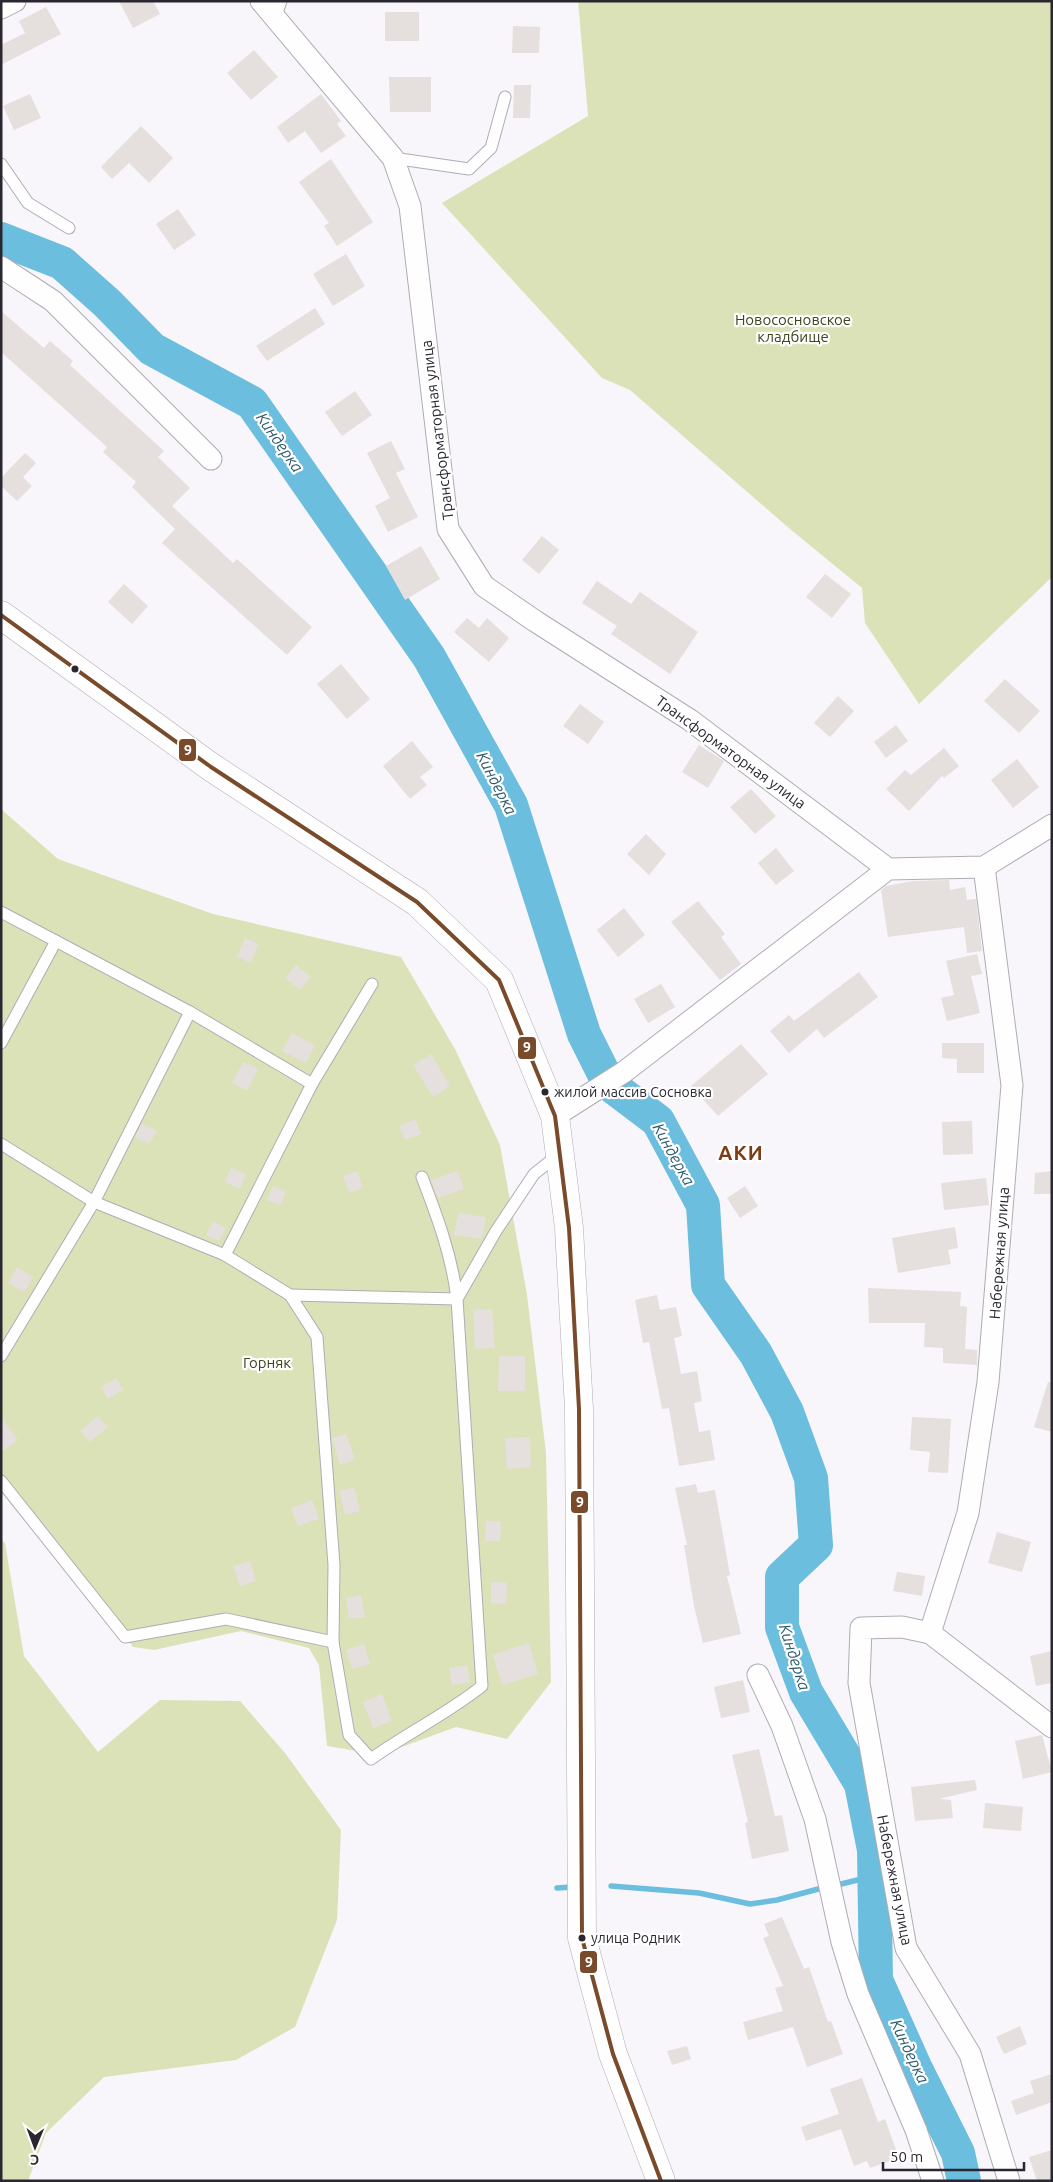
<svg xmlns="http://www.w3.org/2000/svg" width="1053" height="2182" font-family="Ubuntu,sans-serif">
  <rect width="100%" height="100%" fill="#f8f6fb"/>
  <g fill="#dce2b8">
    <polygon points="578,1 1052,1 1052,577 919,704 865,623 862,588 790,529 630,390 602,378 442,203 588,116"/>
    <polygon points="1,809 58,859 213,914 401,957 455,1049 500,1145 527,1295 546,1453 551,1682 507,1739 456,1727 380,1755 327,1746 319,1665 309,1648 241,1631 154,1650 133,1647 77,1568 1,1474"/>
    <polygon points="1,1539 5,1543 24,1656 98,1752 160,1700 240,1701 285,1753 341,1830 337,1920 295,2027 236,2060 104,2077 46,2133 28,2181 1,2181"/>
  </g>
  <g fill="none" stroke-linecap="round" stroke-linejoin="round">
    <g stroke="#6bbede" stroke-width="5.5">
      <polyline points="837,1885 874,1876"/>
      <polyline points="611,1886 699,1893 750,1904 777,1900 822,1888"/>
      <polyline points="557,1888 572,1887"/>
    </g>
    <polyline stroke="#6bbede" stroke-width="34" points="1,239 62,263 107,303 152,349 252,403 429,657 511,805 584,1034 609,1084 658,1121 703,1205 708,1285 756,1354 787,1412 811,1478 816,1545 782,1577 782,1627 806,1692 861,1784 874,1850 876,1980 915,2067 958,2153 964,2181"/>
  </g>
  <g fill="#e5dfdd">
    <polygon points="119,1 153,1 160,14 133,28"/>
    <polygon points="46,7 61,34 1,65 1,45 25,33 19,21"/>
    <rect x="385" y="12" width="34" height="29"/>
    <polygon points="513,26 540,27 539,53 512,53"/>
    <polygon points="254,50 278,77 251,100 227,73"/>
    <polygon points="389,77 431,77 431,112 390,112"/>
    <polygon points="514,85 531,85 530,118 513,118"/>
    <polygon points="30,94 41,118 14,130 3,106"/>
    <polygon points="321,94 341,121 337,124 346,136 321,153 305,131 288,143 277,127"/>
    <polygon points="141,126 173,158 149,183 129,163 112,179 101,167"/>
    <polygon points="331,159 373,222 337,246 324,226 329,223 299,182"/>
    <polygon points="178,209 196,235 174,250 156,224"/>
    <polygon points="346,254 365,286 333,306 313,274"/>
    <polygon points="315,308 325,324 267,361 256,346"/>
    <polygon points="1,311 44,348 50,341 73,361 70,365 164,451 158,457 190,488 172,506 233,563 237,559 312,627 287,655 162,543 175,529 132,487 136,482 103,452 107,447 1,352"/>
    <polygon points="355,391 372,415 342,436 325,412"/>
    <polygon points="391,441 405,469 396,473 418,517 388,532 375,506 390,498 367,453"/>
    <polygon points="25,453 36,463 23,477 32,486 17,501 1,486 1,478"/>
    <polygon points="542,536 559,550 539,574 522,560"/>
    <polygon points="421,546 440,579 405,600 386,566"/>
    <polygon points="825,574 851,594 832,618 806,597"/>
    <polygon points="597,581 631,604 640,592 698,632 670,674 611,634 617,626 582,603"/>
    <polygon points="124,584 148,606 132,624 108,602"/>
    <polygon points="467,618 479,628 487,618 509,638 489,662 454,632"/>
    <polygon points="341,664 370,699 347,719 317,684"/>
    <polygon points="1005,679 1040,711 1019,733 984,701"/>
    <polygon points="838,696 854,711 830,737 814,723"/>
    <polygon points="580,704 604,722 588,744 563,726"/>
    <polygon points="896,725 908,741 886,758 874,742"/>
    <polygon points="412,741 433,767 420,777 427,785 410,799 383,766"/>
    <polygon points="699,745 724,761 708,788 682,772"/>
    <polygon points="944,748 959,766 944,778 942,776 909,811 886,789 905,770 911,775"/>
    <polygon points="1017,759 1039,787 1013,808 991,780"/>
    <polygon points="751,789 776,816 755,834 730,807"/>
    <polygon points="646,834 666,854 649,875 627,854"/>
    <polygon points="776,848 794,871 776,885 758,863"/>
    <polygon points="949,880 950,890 965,887 967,900 976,899 982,951 967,953 964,927 888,937 881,890 886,886 913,881"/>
    <polygon points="698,901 725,934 721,937 741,964 720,980 671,922"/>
    <polygon points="624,908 645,935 618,957 597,930"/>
    <polygon points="245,938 259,944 251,963 237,957"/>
    <polygon points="977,954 982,974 971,976 980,1013 947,1021 941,998 954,995 946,961"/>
    <polygon points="296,965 311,977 300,990 285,978"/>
    <polygon points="859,972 878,997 824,1038 817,1029 789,1053 770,1031 789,1015 794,1021"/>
    <polygon points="661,984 675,1007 648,1023 634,999"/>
    <polygon points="292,1033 315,1045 306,1063 282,1051"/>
    <polygon points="942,1043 984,1043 984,1073 957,1073 957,1059 942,1058"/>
    <polygon points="741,1044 768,1074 718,1116 691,1086"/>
    <polygon points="431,1054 450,1086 433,1097 413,1065"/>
    <polygon points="243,1062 258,1069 247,1090 232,1083"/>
    <polygon points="415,1119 421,1134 405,1140 399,1126"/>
    <polygon points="972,1121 973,1154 943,1155 942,1122"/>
    <polygon points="142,1123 157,1131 149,1144 135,1137"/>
    <polygon points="231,1168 246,1174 240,1189 225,1182"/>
    <polygon points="357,1171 363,1188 349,1193 343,1176"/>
    <polygon points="458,1171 464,1189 438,1198 431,1180"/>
    <polygon points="1052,1171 1052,1194 1034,1194 1035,1173"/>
    <polygon points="986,1178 989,1205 944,1210 941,1183"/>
    <polygon points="273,1186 286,1191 281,1205 267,1200"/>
    <polygon points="745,1186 758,1206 740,1218 727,1198"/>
    <polygon points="458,1213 486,1217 482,1239 454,1235"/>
    <polygon points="213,1221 226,1228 219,1241 206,1235"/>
    <polygon points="955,1227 958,1248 948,1250 951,1264 898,1273 892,1238"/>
    <polygon points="17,1267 33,1277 24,1292 8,1283"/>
    <polygon points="868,1288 961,1292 960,1306 967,1307 965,1349 977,1350 977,1365 943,1363 943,1348 924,1347 925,1323 869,1323"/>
    <polygon points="657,1295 660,1310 676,1307 682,1336 674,1338 681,1374 697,1371 702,1401 694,1403 699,1432 710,1430 715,1460 679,1466 669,1408 662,1409 649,1342 643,1343 635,1300"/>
    <polygon points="492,1309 495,1348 475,1349 473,1310"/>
    <polygon points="499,1356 525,1356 525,1391 498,1391"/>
    <polygon points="116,1378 123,1390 108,1399 101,1387"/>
    <polygon points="1048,1382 1052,1382 1052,1432 1034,1427"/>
    <polygon points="98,1416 108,1427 90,1442 80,1431"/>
    <polygon points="1,1417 18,1440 1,1452"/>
    <polygon points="912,1417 951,1419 948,1473 928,1472 930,1452 910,1450"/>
    <polygon points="346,1434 355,1460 340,1465 332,1438"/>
    <polygon points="530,1437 531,1467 507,1469 505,1438"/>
    <polygon points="696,1484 698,1493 715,1490 730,1575 727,1576 741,1634 703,1643 694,1606 684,1545 687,1545 675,1488"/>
    <polygon points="354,1487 360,1511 345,1515 339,1491"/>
    <polygon points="312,1500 319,1519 298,1526 291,1508"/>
    <polygon points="486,1521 501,1521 500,1541 485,1541"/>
    <polygon points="997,1532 1031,1542 1022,1572 988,1563"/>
    <polygon points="250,1561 256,1581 240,1586 233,1566"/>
    <polygon points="897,1572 925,1576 922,1596 893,1591"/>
    <polygon points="491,1582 507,1583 506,1604 491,1603"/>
    <polygon points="361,1595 365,1617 349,1619 346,1598"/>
    <polygon points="529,1643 538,1674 502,1685 493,1655"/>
    <polygon points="364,1644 370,1664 352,1669 346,1650"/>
    <polygon points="1052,1651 1052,1683 1036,1686 1030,1656"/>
    <polygon points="467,1665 470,1682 452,1685 449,1668"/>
    <polygon points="743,1680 750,1712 721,1718 714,1687"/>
    <polygon points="382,1694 392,1721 373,1728 363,1702"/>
    <polygon points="1042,1735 1052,1772 1023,1779 1015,1741"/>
    <polygon points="759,1749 775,1816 782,1815 789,1851 752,1859 745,1823 748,1822 732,1755"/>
    <polygon points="975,1780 977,1790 939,1799 951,1800 953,1818 915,1821 911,1787"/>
    <polygon points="985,1803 1023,1807 1021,1831 983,1828"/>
    <polygon points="782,1917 804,1969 809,1967 828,2022 831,2021 843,2054 807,2067 793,2027 748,2040 743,2022 783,2011 775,1988 783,1986 763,1938 769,1936 764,1924"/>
    <polygon points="1020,2026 1027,2044 1004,2054 996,2037"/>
    <polygon points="687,2046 691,2059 672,2065 667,2051"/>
    <polygon points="1052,2074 1052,2102 1016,2115 1011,2101 1034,2093 1030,2081"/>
    <polygon points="862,2078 878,2122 885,2119 899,2158 870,2168 867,2161 854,2166 841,2129 806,2141 801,2127 839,2114 830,2089"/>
    <polygon points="1052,2150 1052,2181 1037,2181 1029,2157"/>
  </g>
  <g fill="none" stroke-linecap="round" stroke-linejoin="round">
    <g stroke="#afacb4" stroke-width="13">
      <g id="lane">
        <polyline points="276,16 281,1"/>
        <polyline points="393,158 469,169 491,148 505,97"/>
        <polyline points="1,164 28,203 69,228"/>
        <polyline points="1,912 190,1012 312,1084 225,1255"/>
        <polyline points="1,1043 56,941"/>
        <polyline points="312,1084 372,984"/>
        <path d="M1,1144L94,1202L225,1255L290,1295L317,1337L334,1565L333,1642L349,1735L371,1759C407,1733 447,1714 482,1686L457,1299L496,1231L534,1174L558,1155"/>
        <path d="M290,1295L457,1299C452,1256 437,1216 422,1177"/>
        <polyline points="1,1356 94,1202 190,1012"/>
        <polyline points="1,1481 125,1637 226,1619 333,1642"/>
      </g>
    </g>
    <g stroke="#afacb4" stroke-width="23">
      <g id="street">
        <polyline points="261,1 393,158 410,206 448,529 484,586 535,621 690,720 888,869"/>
        <polyline points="1,8 15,1"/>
        <polyline points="1,267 53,301 211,459"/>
        <polyline points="555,1116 624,1072 888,869 984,867 1052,825"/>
        <polyline points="930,1633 968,1513 988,1382 1012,1085 984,867"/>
        <polyline points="758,1675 782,1726 815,1819 842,1942 858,1994 916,2130 933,2181"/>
        <polyline points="1009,2181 970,2054 906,1948 859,1683 861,1628 902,1627 930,1633 1052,1727"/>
      </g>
    </g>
    <g stroke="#afacb4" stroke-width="29">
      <polyline id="secondary" points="1,615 211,767 417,902 499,980 555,1116 569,1228 579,1409 582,1938 613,2054 661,2181"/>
    </g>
    <use href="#lane" stroke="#fefefe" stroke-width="11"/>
    <use href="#street" stroke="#fefefe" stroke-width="21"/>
    <use href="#secondary" stroke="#fefefe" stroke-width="28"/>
    <g stroke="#fff" stroke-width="8">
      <polyline id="bus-1" points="1,615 211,767 417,902 499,980 555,1116 569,1228 579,1409 582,1938 613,2054 661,2181"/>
    </g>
    <use href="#bus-1" stroke="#7a4b2a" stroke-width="4"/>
  </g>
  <g fill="#2b2731" stroke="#fff" stroke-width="2">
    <circle cx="75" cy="669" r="4.5"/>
    <circle cx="545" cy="1092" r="4.5"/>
    <circle cx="582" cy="1938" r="4.5"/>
  </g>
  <g text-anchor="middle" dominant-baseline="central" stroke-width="4.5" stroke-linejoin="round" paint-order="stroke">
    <g font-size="14" fill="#2b2731" stroke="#fff" text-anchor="start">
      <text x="554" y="1092">жилой массив Сосновка</text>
      <text x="591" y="1938">улица Родник</text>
    </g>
    <g font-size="15" fill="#40451e" stroke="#fff">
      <text x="793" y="319">Новососновское<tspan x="793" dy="17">кладбище</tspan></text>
      <text x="267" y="1362">Горняк</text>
    </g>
    <g font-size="15" fill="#2b2731" stroke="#fff">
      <text transform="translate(437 430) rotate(-97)">Трансформаторная улица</text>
      <text transform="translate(731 752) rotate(36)">Трансформаторная улица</text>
      <text transform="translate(999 1253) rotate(-86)">Набережная улица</text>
      <text transform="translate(895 1880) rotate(79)">Набережная улица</text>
    </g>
    <g font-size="16" font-style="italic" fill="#2c5b6d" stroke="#fff">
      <text transform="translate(280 442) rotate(55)">Киндерка</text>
      <text transform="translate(497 783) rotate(63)">Киндерка</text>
      <text transform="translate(674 1154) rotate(61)">Киндерка</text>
      <text transform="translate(795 1657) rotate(72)">Киндерка</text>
      <text transform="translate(910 2051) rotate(65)">Киндерка</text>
    </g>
    <g font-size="20" font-weight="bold" letter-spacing="1" fill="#7c3e16" stroke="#fff">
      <text x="741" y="1152">АКИ</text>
    </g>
  </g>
  <g stroke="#fff" stroke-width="2">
    <rect x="178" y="738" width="19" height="24" rx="5" fill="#7a4b2a"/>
    <rect x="517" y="1036" width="20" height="24" rx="5" fill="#7a4b2a"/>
    <rect x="570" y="1490" width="19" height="24" rx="5" fill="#7a4b2a"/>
    <rect x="579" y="1950" width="19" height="24" rx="5" fill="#7a4b2a"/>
  </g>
  <g font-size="14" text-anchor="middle" font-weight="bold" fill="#fff">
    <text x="188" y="755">9</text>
    <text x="527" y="1052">9</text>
    <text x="580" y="1507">9</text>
    <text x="589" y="1967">9</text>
  </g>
  <rect width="1053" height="2182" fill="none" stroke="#2b2731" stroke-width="5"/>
  <g transform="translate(35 2147) rotate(181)" stroke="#ffffff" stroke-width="4" paint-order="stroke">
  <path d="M0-4L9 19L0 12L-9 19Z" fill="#2b2731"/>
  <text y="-8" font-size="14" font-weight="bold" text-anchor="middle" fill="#2b2731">С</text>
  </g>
  <path d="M883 2162v8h141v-8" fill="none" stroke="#2b2731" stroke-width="2.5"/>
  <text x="890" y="2162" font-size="15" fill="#2b2731" stroke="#ffffff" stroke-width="4" paint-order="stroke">50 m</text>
</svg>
